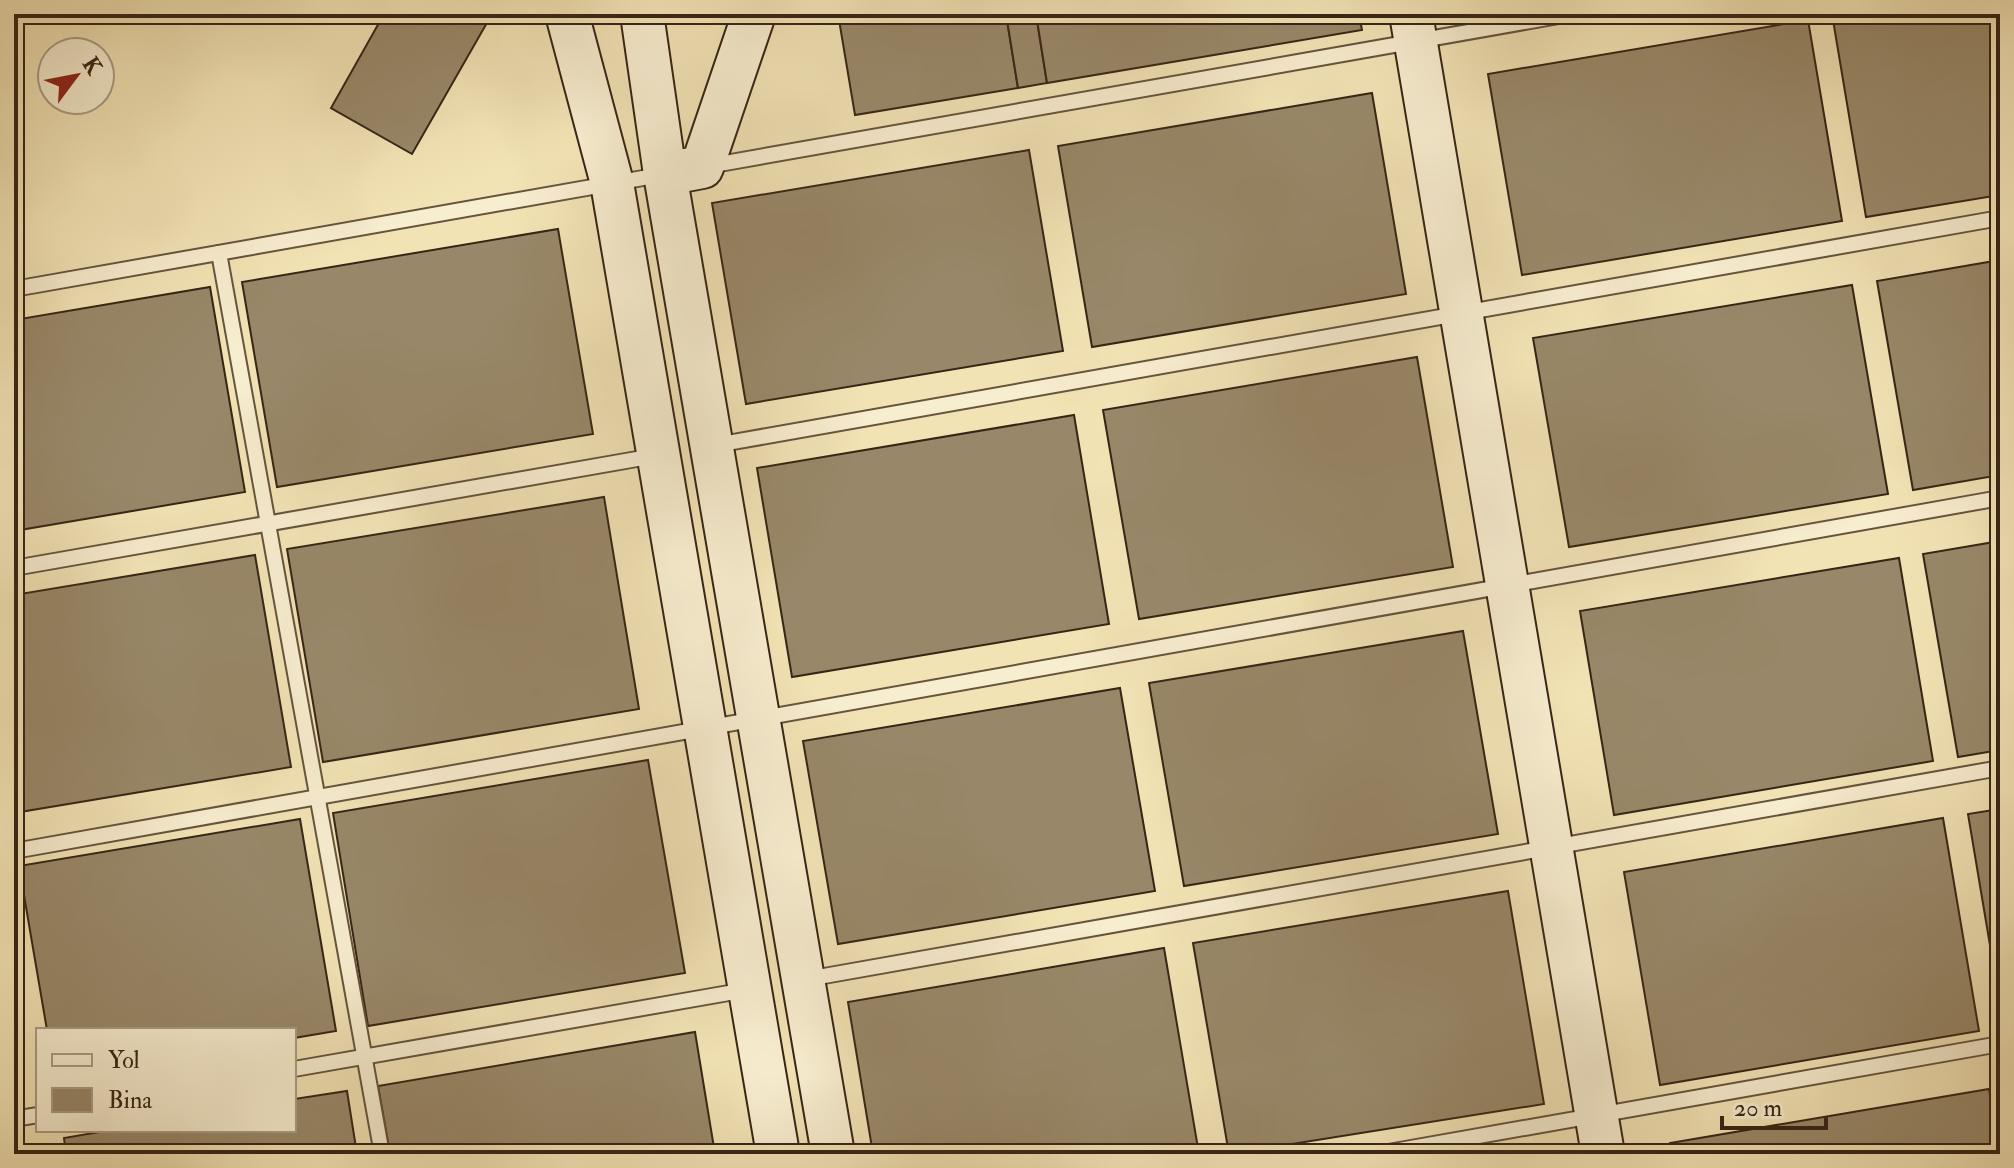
<svg xmlns="http://www.w3.org/2000/svg" width="2014" height="1168" font-family="'IM FELL Double Pica',serif">
  <rect width="100%" height="100%" fill="#f2e3b5"/>
  <filter id="stains"><feTurbulence type="fractalNoise" baseFrequency=".0025" numOctaves="4"/><feColorMatrix values="0 0 0 0 .2 0 0 0 0 .09 0 0 0 0 .02 0 0 0 .5 -.17"/></filter>
  <radialGradient id="worn" r=".72"><stop offset=".6" stop-color="#630" stop-opacity="0"/><stop offset="1" stop-color="#630" stop-opacity=".3"/></radialGradient>
  <g fill="#988869" stroke="#372516" stroke-width="2">
    <polygon points="384,14 492,14 412,154 331,108"/>
    <polygon points="838,14 1006,14 1018,88 855,115"/>
    <polygon points="1006,14 1036,14 1047,83 1018,88"/>
    <polygon points="1036,14 1359,14 1362,30 1047,83"/>
    <polygon points="1832,14 1999,14 2000,195 1866,217"/>
    <polygon points="1808,20 1842,221 1522,275 1488,74"/>
    <polygon points="1372,93 1406,294 1092,347 1058,146"/>
    <polygon points="1029,150 1063,351 746,404 712,203"/>
    <polygon points="558,229 593,434 277,487 242,282"/>
    <polygon points="2000,260 2000,475 1913,490 1877,281"/>
    <polygon points="1852,285 1888,494 1569,547 1533,338"/>
    <polygon points="210,287 245,492 14,531 14,320"/>
    <polygon points="1417,357 1453,567 1139,619 1103,410"/>
    <polygon points="1074,415 1109,624 792,677 757,468"/>
    <polygon points="604,497 639,709 323,762 287,549"/>
    <polygon points="2000,541 2000,750 1958,757 1923,554"/>
    <polygon points="255,555 291,767 14,813 14,595"/>
    <polygon points="1899,558 1933,761 1614,815 1580,611"/>
    <polygon points="1463,631 1498,834 1184,886 1149,683"/>
    <polygon points="1120,688 1155,891 838,944 803,741"/>
    <polygon points="648,760 685,973 368,1026 333,813"/>
    <polygon points="2000,809 2000,1005 1968,814"/>
    <polygon points="1943,818 1979,1031 1660,1085 1624,872"/>
    <polygon points="300,819 336,1031 294,1038 294,1030 47,1030 19,866"/>
    <polygon points="1508,891 1544,1104 1229,1154 1193,943"/>
    <polygon points="1164,948 1199,1154 873,1154 848,1002"/>
    <polygon points="695,1032 715,1154 390,1154 378,1086"/>
    <polygon points="1989,1089 2000,1154 1672,1154 1670,1143"/>
    <polygon points="347,1091 357,1154 66,1154 64,1138 111,1130 294,1130 294,1099"/>
  </g>
  <g fill="none" stroke-linecap="round" stroke-linejoin="round">
    <g stroke="#66543e" stroke-width="18">
      <g id="lane">
        <polyline points="708,166 1570,14"/>
        <polyline points="219,253 382,1154"/>
        <polyline points="14,289 660,175"/>
        <polyline points="716,445 2000,218"/>
        <polyline points="14,568 654,456"/>
        <polyline points="14,851 2000,498"/>
        <polyline points="807,979 2000,768"/>
        <polyline points="294,1069 746,990"/>
        <polyline points="14,1119 38,1115"/>
        <polyline points="1377,1154 2000,1044"/>
      </g>
    </g>
    <g stroke="#372516" stroke-width="46">
      <g id="secondary">
        <polyline points="567,14 612,183 778,1154"/>
        <polyline points="642,14 665,174 833,1154"/>
        <polyline points="1411,14 1603,1154"/>
        <polyline points="665,174 702,167 754,14"/>
      </g>
    </g>
    <use href="#lane" stroke="#f7edcf" stroke-width="14"/>
    <use href="#secondary" stroke="#f7edcf" stroke-width="42"/>
  </g>
  <rect width="2014" height="1168" fill="none" stroke="#f2e3b5" stroke-width="48"/>
  <rect x="16" y="16" width="1982" height="1136" fill="none" stroke="#372516" stroke-width="4"/>
  <rect x="24" y="24" width="1966" height="1120" fill="none" stroke="#372516" stroke-width="2"/>
  <rect x="36" y="1028" width="260" height="104" fill="#f7edcf" stroke="#aa9d85" stroke-width="2"/>
  <rect x="52" y="1054" width="40" height="12" fill="#f7edcf" stroke="#aa9d85" stroke-width="2"/>
  <text x="108" y="1068" font-size="24" fill="#372516">Yol</text>
  <rect x="52" y="1088" width="40" height="24" fill="#988869" stroke="#aa9d85" stroke-width="2"/>
  <text x="108" y="1108" font-size="24" fill="#372516">Bina</text>
  <g transform="translate(76 76) rotate(58)"><circle r="38" fill="#f7edcf" stroke="#aa9d85" stroke-width="2"/>
  <path d="M0-6L14 30L0 20L-14 30Z" fill="#8f2418"/>
  <text y="-12" font-size="22" font-weight="bold" text-anchor="middle" fill="#372516">K</text>
  </g>
  <path d="M1722 1116v12h104v-12" fill="none" stroke="#372516" stroke-width="4"/>
  <text x="1734" y="1116" font-size="24" fill="#372516" stroke="#f7edcf" stroke-width="6" paint-order="stroke">20 m</text>
  <rect width="100%" height="100%" filter="url(#stains)"/>
  <rect width="100%" height="100%" fill="url(#worn)"/>
</svg>
